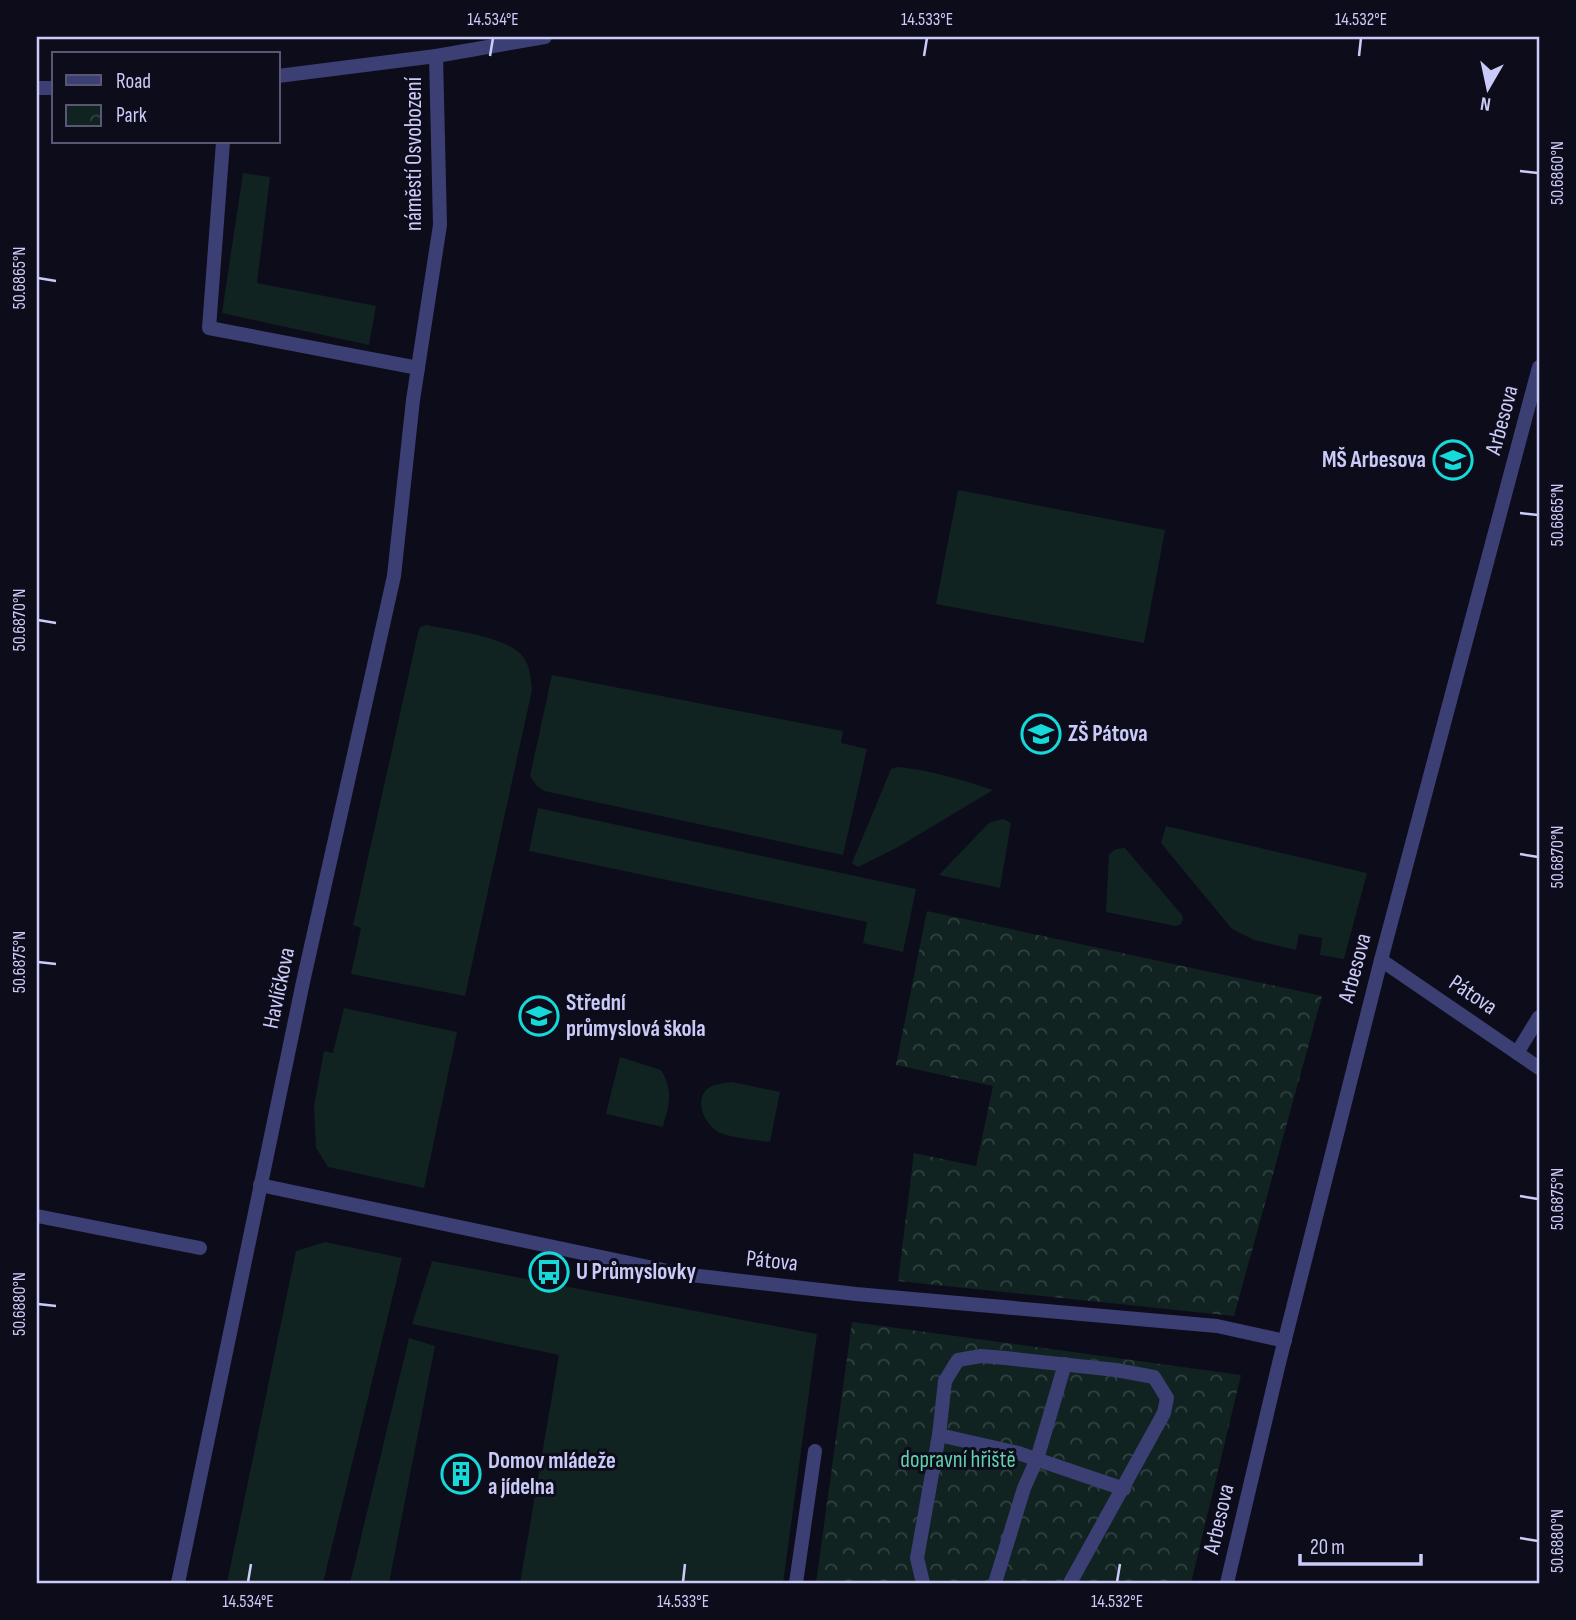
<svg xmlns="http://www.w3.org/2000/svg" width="1576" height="1620" font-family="'Sofia Sans Condensed',sans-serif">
  <defs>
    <pattern id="park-crowns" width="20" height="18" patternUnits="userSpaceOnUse" patternTransform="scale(1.75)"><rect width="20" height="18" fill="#102321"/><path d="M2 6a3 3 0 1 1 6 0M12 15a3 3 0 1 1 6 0" fill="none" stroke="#314242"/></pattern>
  </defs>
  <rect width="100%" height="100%" fill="#0d0c1a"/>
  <g fill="#102321">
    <polygon points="243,173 270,177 257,283 376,306 369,345 222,313"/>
    <polygon points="958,490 1165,530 1144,643 936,604"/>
    <path d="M427,625C452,631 509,636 524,658C530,667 531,679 532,690L465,996L351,974L361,928L353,925L418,633L420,627Z"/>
    <polygon points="552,675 843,731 841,743 867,749 843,855 544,791 537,786 530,776"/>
    <path d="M898,767C931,770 962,780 993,790L898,847L858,867L852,863L891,769Z"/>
    <polygon points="538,808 916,889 903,952 863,943 867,922 529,851"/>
    <polygon points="1003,819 1011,823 1000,888 939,875 989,823"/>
    <polygon points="1166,826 1367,873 1344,959 1320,955 1322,938 1299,934 1296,950 1254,940 1232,929 1161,843"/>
    <polygon points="1125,848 1181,914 1183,918 1181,924 1176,926 1106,912 1109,854 1116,849"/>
    <polygon points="344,1008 457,1032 424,1188 328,1167 316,1148 314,1106 324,1051 333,1053"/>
    <path d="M620,1057L661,1070C674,1092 669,1104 663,1127L606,1114Z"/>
    <path d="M732,1082L780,1092L770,1142C756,1140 733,1138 720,1133C706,1126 694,1104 706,1090C712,1084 724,1083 732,1082Z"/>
    <polygon points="325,1242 402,1258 323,1583 227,1583 296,1251"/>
    <polygon points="432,1261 817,1334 783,1583 520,1583 559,1355 412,1324"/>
    <polygon points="409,1338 435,1346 389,1583 350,1583"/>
  </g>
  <g fill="url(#park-crowns)">
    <polygon points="927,911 1322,996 1234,1316 898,1281 914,1153 976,1166 993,1086 896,1065"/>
    <polygon points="852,1322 1241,1375 1191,1583 816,1583"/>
  </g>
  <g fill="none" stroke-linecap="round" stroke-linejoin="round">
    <g stroke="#3c3f74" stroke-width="14">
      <polyline points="1517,1053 1539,1017"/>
      <polyline points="37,1216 200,1248"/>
      <polyline points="939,1435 1018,1453 1124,1489"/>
      <polyline points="796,1583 815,1451"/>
      <polyline points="923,1583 917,1558 939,1435 945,1381 958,1360 981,1356 1005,1358 1116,1370 1154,1377 1167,1398 1164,1413 1070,1583"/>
      <polyline points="995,1583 1024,1488 1037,1459 1065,1364"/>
    </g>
    <g stroke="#3c3f74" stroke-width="14">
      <polyline points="278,76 436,56 545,37"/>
      <polyline points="37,88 54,88"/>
      <polyline points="223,142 209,328 418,368"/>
      <polyline points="1381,960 1539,1068"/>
      <polyline points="260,1185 682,1274 856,1294 1217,1326 1285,1341"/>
      <polyline points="178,1583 303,982 394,576 413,400 440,225 436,56"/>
      <polyline points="1227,1583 1279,1363 1381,960 1539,367"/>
    </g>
  </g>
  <path fill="none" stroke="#cbcbfa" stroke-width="2.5" d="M490,56L493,38M924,56L927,38M1359,56L1361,38M1520,171L1538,173M38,278L56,281M1520,513L1538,515M38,620L56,623M1520,854L1538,857M38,962L56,964M1520,1196L1538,1199M38,1304L56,1306M1520,1538L1538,1541M248,1582L251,1564M683,1582L685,1564M1117,1582L1120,1564"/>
  <defs>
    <g id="school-ring" transform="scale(2.0125)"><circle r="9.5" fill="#0d0c1a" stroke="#16dada" stroke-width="1.5"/><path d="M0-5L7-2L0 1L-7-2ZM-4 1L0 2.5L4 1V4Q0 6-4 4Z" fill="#16dada"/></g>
    <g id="bus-ring" transform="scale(2.0125)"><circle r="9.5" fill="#0d0c1a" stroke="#16dada" stroke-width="1.5"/><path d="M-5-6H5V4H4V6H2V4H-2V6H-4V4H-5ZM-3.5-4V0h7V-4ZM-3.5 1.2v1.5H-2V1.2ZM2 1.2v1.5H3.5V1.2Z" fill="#16dada"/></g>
    <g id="building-ring" transform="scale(2.0125)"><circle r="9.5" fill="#0d0c1a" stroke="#16dada" stroke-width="1.5"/><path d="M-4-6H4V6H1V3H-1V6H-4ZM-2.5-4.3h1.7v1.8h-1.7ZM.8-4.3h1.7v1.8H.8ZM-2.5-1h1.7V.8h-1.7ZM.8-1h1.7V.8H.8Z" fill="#16dada"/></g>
  </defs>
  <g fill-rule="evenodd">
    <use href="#school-ring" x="1453" y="460"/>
    <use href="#school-ring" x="1041" y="734"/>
    <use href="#school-ring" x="539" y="1016"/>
    <use href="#bus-ring" x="549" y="1272"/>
    <use href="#building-ring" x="461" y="1474"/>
  </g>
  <g text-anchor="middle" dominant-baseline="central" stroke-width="6" stroke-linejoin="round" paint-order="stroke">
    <g font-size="23" fill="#cbcbfa" stroke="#0d0c1a">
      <text transform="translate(414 154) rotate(-90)">náměstí Osvobození</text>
      <text transform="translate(1502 420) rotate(-75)">Arbesova</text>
      <text transform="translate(1355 968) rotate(-75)">Arbesova</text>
      <text transform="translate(279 988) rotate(-78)">Havlíčkova</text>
      <text transform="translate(1473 995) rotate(34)">Pátova</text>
      <text transform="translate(772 1261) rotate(6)">Pátova</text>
      <text transform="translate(1219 1519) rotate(-77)">Arbesova</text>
    </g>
    <g font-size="23" font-weight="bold" fill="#cbcbfa" stroke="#0d0c1a" text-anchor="start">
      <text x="1426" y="460" text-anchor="end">MŠ Arbesova</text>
      <text x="1068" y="734">ZŠ Pátova</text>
      <text x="566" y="1003">Střední<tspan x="566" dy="26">průmyslová škola</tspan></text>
      <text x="576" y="1272">U Průmyslovky</text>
      <text x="488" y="1461">Domov mládeže<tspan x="488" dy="26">a jídelna</tspan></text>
    </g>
    <g font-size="23" fill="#5fd1a9" stroke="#0d0c1a">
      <text x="958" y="1460">dopravní hřiště</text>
    </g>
  </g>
  <rect width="1576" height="1620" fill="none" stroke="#0d0c1a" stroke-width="77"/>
  <rect x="52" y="52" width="228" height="91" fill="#0d0c1a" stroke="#595874" stroke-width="2"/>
  <rect x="66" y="75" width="35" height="10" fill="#3c3f74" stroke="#595874" stroke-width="2"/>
  <text x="116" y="88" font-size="21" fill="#cbcbfa">Road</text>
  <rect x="66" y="105" width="35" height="21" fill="url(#park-crowns)" stroke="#595874" stroke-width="2"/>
  <text x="116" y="122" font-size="21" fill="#cbcbfa">Park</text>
  <g transform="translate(1488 88) rotate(189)" stroke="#0d0c1a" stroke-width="5" paint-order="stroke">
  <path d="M0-5L12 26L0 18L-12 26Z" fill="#cbcbfa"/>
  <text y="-10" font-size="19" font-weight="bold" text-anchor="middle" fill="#cbcbfa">N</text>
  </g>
  <path d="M1300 1554v10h121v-10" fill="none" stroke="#cbcbfa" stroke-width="3.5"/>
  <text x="1310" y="1554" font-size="21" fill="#cbcbfa" stroke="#0d0c1a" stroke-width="5" paint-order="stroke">20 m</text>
  <rect x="38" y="38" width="1500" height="1544" fill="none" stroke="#cbcbfa" stroke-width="2.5"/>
  <g font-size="18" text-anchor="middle" fill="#cbcbfa">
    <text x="493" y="25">14.534°E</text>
    <text x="927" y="25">14.533°E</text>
    <text x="1361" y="25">14.532°E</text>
    <text transform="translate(1557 173) rotate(-90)" y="6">50.6860°N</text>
    <text transform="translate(19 278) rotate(-90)" y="6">50.6865°N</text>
    <text transform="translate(1557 515) rotate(-90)" y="6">50.6865°N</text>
    <text transform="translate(19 620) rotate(-90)" y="6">50.6870°N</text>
    <text transform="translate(1557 857) rotate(-90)" y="6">50.6870°N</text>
    <text transform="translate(19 962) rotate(-90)" y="6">50.6875°N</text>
    <text transform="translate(1557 1199) rotate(-90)" y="6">50.6875°N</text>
    <text transform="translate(19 1304) rotate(-90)" y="6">50.6880°N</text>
    <text transform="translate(1557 1541) rotate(-90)" y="6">50.6880°N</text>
    <text x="248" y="1607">14.534°E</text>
    <text x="683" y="1607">14.533°E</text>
    <text x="1117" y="1607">14.532°E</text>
  </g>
</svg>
